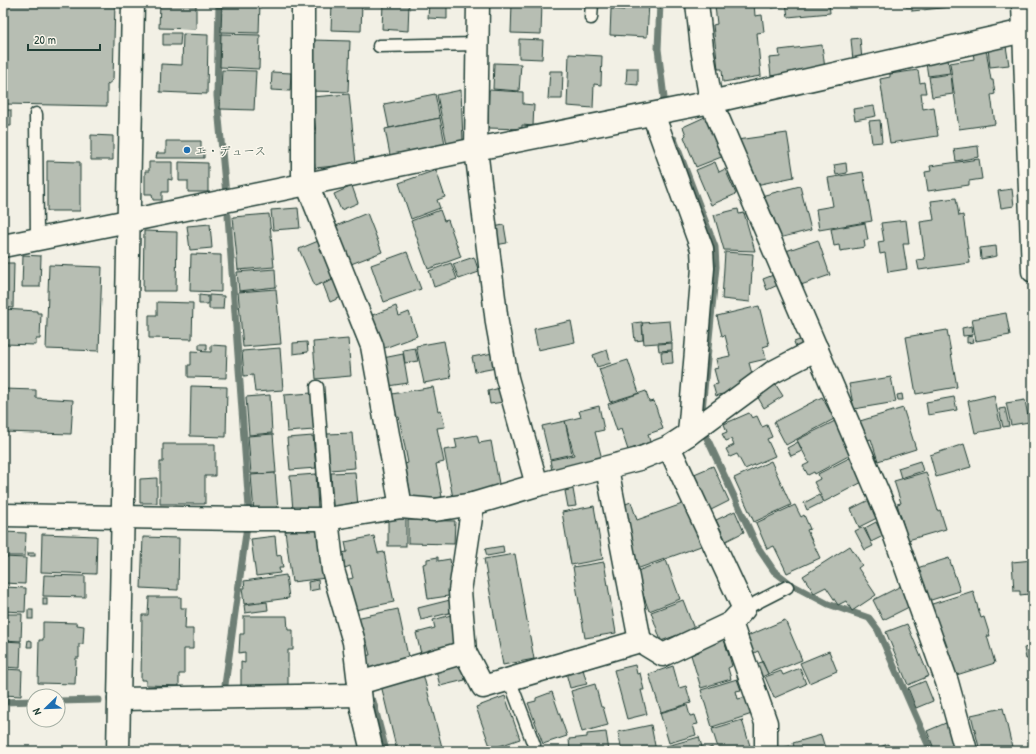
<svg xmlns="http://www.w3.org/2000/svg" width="1036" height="754" font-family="'Patrick Hand','Klee One',sans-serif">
  <rect width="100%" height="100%" fill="#f2f0e5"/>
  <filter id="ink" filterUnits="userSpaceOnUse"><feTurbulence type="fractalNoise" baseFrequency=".025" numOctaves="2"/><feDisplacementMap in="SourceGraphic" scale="8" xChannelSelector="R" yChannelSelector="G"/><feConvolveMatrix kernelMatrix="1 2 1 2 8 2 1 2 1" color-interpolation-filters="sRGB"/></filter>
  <g filter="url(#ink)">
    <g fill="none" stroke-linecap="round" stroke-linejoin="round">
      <g stroke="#6e7f75" stroke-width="7">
        <polyline points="219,3 217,96 226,195"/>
        <polyline points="660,3 658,49 664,98"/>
        <polyline points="674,139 715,247 716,267 702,410"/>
        <polyline points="228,216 249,508"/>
        <polyline points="705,434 757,546 774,571 792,585 828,604 869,618 878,630 931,751"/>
        <polyline points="225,685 247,526"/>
        <polyline points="58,701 99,700"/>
        <polyline points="373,701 386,751"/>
        <polyline points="3,702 34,701"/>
      </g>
    </g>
    <g fill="#b7beb3" stroke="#1f3d34">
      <polygon points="3,3 115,3 113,80 107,85 107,106 3,104"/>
      <polygon points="160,3 196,5 196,29 159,28"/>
      <polygon points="222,3 260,3 259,33 221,32"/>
      <polygon points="332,3 362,3 361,31 331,30"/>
      <polygon points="383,3 409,3 408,31 382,29"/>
      <polygon points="429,3 447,3 447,19 428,18"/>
      <polygon points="512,3 542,3 541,34 511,33"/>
      <polygon points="624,3 649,3 647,37 610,35 611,9 624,10"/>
      <polygon points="745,3 754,3 755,16 762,15 764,32 757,33 761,76 723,82 722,69 718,69 713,25 717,24 715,6"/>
      <polygon points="771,3 784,3 785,6 772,8"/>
      <polygon points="786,3 829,3 830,13 788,17"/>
      <polygon points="906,3 951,3 951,7 912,11 912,7 906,7"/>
      <polygon points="953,3 984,3 954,6"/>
      <polygon points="163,33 181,33 180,45 163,45"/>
      <polygon points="183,34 208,35 207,94 160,92 161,64 182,65"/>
      <polygon points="221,34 260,35 259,69 220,67"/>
      <polygon points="860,38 862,60 853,61 851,39"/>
      <polygon points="519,39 543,40 542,59 519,58"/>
      <polygon points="312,40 350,41 348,92 310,91"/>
      <polygon points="822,45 825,69 771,76 769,58 780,57 779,50"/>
      <polygon points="1006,46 1009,65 990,67 988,48"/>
      <polygon points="986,49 991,80 993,80 995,94 991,95 995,124 959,129 950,63 974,59 973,51"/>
      <polygon points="569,54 602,56 601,85 594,84 593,108 567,106"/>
      <polygon points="948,59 950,73 928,76 926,63"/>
      <polygon points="494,63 521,64 519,91 493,89"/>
      <polygon points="627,68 638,68 638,85 626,84"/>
      <polygon points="222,70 256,71 254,110 220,109"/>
      <polygon points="918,70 920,83 924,82 926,93 921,93 923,109 934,107 938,136 890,143 880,79 890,77 890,74"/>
      <polygon points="550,71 563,71 562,99 548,99"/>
      <polygon points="272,72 291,73 290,91 271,90"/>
      <polygon points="951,74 953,94 932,97 929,77"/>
      <polygon points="461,90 463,141 447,144 437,95"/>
      <polygon points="489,90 523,92 523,104 534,105 533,126 522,125 522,129 488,128"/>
      <polygon points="349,94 356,164 315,168 312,134 316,133 312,97"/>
      <polygon points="435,94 440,118 389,128 384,104"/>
      <polygon points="874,106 876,116 855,120 853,109"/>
      <polygon points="3,110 11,110 11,126 5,126 5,157 3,157"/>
      <polygon points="707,116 724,156 696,167 684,137 686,135 683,127"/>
      <polygon points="440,118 445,144 390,155 385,129"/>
      <polygon points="880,120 882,142 872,143 869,121"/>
      <polygon points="787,133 794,177 756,185 737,140"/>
      <polygon points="91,135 113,136 113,160 91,160"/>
      <polygon points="166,141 201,141 201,150 204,150 204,158 156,158 157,153 166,153"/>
      <polygon points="978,146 979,157 956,161 954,149"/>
      <polygon points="3,159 4,159 3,194"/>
      <polygon points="979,159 982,179 969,181 969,185 928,191 925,172 931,171 930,166"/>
      <polygon points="47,161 80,162 80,211 47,211"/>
      <polygon points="149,162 172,162 172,180 168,179 168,192 162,192 162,200 153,200 152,194 145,194 145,171 149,171"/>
      <polygon points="179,162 208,163 208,192 188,192 188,181 179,181"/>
      <polygon points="715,162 719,172 725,169 736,194 711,205 696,170"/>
      <polygon points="846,163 847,173 836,175 834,165"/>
      <polygon points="436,170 445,197 437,200 440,208 411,219 399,183"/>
      <polygon points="863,172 872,221 819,230 816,209 833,206 828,178"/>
      <polygon points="352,186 358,203 341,210 334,194"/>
      <polygon points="800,186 811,230 779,238 773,215 766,217 761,196"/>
      <polygon points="1012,189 1014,206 1001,208 998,191"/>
      <polygon points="956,198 959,216 963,215 970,263 919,270 917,260 925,259 920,222 934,220 931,201"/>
      <polygon points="298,208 300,228 273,230 271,210"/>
      <polygon points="738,209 739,214 744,213 755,251 724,250 714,215"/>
      <polygon points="440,210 444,221 448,220 461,257 428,269 411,221"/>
      <polygon points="367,213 382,252 351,264 336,226"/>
      <polygon points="269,214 274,267 238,270 233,217"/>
      <polygon points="906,220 909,244 903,244 907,269 888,272 885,253 880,254 878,242 884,241 881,223"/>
      <polygon points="865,223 868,240 864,240 865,247 840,251 839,245 834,246 831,229"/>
      <polygon points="210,224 212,248 190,250 187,226"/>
      <polygon points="504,225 507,243 495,245 493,227"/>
      <polygon points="144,231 177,232 176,291 143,291"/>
      <polygon points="323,239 338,277 315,286 299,249"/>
      <polygon points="818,240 830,275 795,287 783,252"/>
      <polygon points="996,246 997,256 981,259 980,248"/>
      <polygon points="407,252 421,289 384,302 371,265"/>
      <polygon points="725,252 753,254 750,302 722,299"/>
      <polygon points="191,254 221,255 221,292 190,291"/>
      <polygon points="23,255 41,256 40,287 22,287"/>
      <polygon points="474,257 479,272 459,279 453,264"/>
      <polygon points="3,263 14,263 13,308 3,307"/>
      <polygon points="451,263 457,279 434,287 429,271"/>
      <polygon points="49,265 102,267 99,351 46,349"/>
      <polygon points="275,269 276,287 239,291 237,272"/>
      <polygon points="776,274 780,284 767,290 763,279"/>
      <polygon points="338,278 346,295 330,302 323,284"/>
      <polygon points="276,289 281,344 243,347 238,292"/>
      <polygon points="199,295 208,296 208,304 199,304"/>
      <polygon points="209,295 224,296 223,309 209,309"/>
      <polygon points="157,302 193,303 192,339 149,338 149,315 157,315"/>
      <polygon points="396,306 399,316 409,312 417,336 382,349 370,316"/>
      <polygon points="759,306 769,345 763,347 766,359 749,363 754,381 735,386 736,390 716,396 713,385 718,384 714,369 718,368 716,359 730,356 725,335 722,336 717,316"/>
      <polygon points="3,309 37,311 37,313 41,313 40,339 36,339 36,345 3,344"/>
      <polygon points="1006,313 1010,335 976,341 972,319"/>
      <polygon points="571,321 575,342 538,350 534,329"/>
      <polygon points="670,321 672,342 644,344 642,323"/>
      <polygon points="642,322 643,340 635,341 633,323"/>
      <polygon points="972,326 973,335 963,336 962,328"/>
      <polygon points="947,330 957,387 916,394 906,337"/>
      <polygon points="972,336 974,342 967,343 967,337"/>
      <polygon points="805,338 809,347 798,352 794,342"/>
      <polygon points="348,339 351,376 316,379 313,342"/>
      <polygon points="444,341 451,378 424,383 416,346"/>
      <polygon points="307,342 308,352 293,354 293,343"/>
      <polygon points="672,343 672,350 659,351 658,344"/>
      <polygon points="199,344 207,344 207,350 199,349"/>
      <polygon points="211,345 227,346 226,378 188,377 188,365 191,365 191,351 211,352"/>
      <polygon points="280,348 283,390 255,392 253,375 244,376 242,351"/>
      <polygon points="415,348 418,361 405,363 403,350"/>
      <polygon points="607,350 611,363 597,367 593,355"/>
      <polygon points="672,351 673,363 662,364 661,352"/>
      <polygon points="493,353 496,368 475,372 472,357"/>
      <polygon points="403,354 408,383 388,386 383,358"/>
      <polygon points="628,360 639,393 610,402 599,369"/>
      <polygon points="891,377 896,402 854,409 849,384"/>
      <polygon points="774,382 783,396 764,408 756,394"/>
      <polygon points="191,386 227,387 226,437 190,436"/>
      <polygon points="433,387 438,411 441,410 445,427 437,428 444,462 436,464 442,497 412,502 405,464 408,463 399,417 396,418 392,394"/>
      <polygon points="500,388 503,402 490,404 488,391"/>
      <polygon points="3,389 36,390 36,398 73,400 71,434 3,432"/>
      <polygon points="646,391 649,402 654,401 663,429 648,434 650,442 628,450 621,429 617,431 608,404"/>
      <polygon points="312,393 314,430 287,432 284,395"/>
      <polygon points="902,394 903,400 898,400 897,395"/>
      <polygon points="270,395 272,433 249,435 246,397"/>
      <polygon points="994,395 1001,428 975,433 968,401"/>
      <polygon points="822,397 834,419 786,445 774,422"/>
      <polygon points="954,397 957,410 928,415 926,402"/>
      <polygon points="1025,400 1029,422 1011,425 1006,403"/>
      <polygon points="599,406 604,430 595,432 602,459 552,471 550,460 574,455 565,421 581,417 579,411"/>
      <polygon points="903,408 916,449 878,461 871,439 866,441 860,421"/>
      <polygon points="1005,408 1009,426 1003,427 999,409"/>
      <polygon points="749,413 752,418 757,416 762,427 767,425 772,437 767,439 775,456 745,469 737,454 730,457 726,449 734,445 731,439 726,441 722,434 727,432 724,424"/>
      <polygon points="837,420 854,453 815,474 814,472 808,475 803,466 809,463 797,440"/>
      <polygon points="565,421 572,454 550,459 542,426"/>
      <polygon points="352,433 355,468 330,470 327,434"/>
      <polygon points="273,434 276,473 251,474 248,436"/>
      <polygon points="477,435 479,443 491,441 500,489 453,498 444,450 457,448 455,439"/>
      <polygon points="313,436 316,468 290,470 287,438"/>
      <polygon points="798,442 802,451 791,456 787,448"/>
      <polygon points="163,444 215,444 215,476 205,476 205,504 160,504 160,462 163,462"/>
      <polygon points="964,444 971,467 936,477 930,455"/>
      <polygon points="855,455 868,479 824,502 814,482 820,479 818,474"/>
      <polygon points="771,461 791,505 754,522 734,478"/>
      <polygon points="920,461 923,471 901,478 898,468"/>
      <polygon points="713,466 729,501 709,511 692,475"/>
      <polygon points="355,472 358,506 333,507 331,473"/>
      <polygon points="926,472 938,511 940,510 946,529 908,540 897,504 901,503 894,481"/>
      <polygon points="275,473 278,511 254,513 251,475"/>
      <polygon points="316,474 318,509 293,510 290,476"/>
      <polygon points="157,478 157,503 140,503 140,479"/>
      <polygon points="573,489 576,506 568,507 565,491"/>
      <polygon points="819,495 823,502 807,510 804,503"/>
      <polygon points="875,497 883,515 859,527 851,509"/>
      <polygon points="631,502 637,520 685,503 701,546 631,571 620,506"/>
      <polygon points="795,505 801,517 804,515 810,529 807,530 820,558 787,573 774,546 767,549 756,523"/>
      <polygon points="594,506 603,559 571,565 562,512"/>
      <polygon points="735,511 744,532 726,541 716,520"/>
      <rect x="388" y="518" width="18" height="28"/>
      <polygon points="408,520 455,521 454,544 408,543"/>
      <polygon points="876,522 883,536 871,542 865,528"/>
      <polygon points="316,527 317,532 320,531 323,551 319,552 320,558 324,558 326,578 292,582 285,531"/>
      <polygon points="863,527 873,546 865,550 855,531"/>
      <polygon points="3,532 26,533 25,556 3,556"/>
      <polygon points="42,534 97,536 96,574 41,572"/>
      <polygon points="275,536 277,556 281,555 283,568 279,568 280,573 256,576 251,539"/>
      <polygon points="374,536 378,553 384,552 394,602 355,610 350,590 348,590 345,580 353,578 350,566 345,568 342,553 347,552 345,542"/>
      <polygon points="143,537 179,538 178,590 141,588"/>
      <polygon points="503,546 504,553 487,556 485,549"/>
      <polygon points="850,546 862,565 858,568 876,595 852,611 846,601 838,605 826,587 814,593 803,576"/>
      <rect x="28" y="553" width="7" height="3"/>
      <polygon points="515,554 534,659 503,665 484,559"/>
      <polygon points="3,557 26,558 25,584 3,583"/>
      <polygon points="438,557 438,561 450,559 455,595 428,599 423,564 427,563 427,559"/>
      <polygon points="949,558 960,591 928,601 917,568"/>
      <polygon points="666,560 680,599 649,611 635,572"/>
      <polygon points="1033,560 1033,590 1029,590 1029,594 1020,595 1020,591 1014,591 1012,562"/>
      <polygon points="604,562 616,633 585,638 573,567"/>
      <polygon points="44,575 85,576 85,597 43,596"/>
      <polygon points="286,575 289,598 244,604 242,588 245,588 244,581"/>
      <polygon points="318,580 319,589 309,591 308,582"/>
      <polygon points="903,585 913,605 883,620 873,600"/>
      <polygon points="3,587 26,588 25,612 3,611"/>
      <polygon points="973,591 981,618 984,617 990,636 987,636 995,663 950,677 953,666 949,653 944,654 929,605"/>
      <polygon points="149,597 181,597 181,608 186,608 185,629 193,629 193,649 184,649 184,674 179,674 179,686 146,685 146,680 141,680 142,615 148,615"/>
      <rect x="43" y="598" width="4" height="7"/>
      <polygon points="450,600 453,612 421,620 418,608"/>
      <polygon points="683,600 694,629 661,641 651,612"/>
      <polygon points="267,602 268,610 245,613 244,605"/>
      <polygon points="398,609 409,661 365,670 362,656 370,655 367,643 361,644 356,618"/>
      <rect x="28" y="610" width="5" height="9"/>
      <polygon points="3,614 22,614 21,641 3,640"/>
      <polygon points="451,615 453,625 451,626 457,649 422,658 416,633 435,628 433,620"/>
      <polygon points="244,616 287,616 288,630 293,630 293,650 288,650 288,689 241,689 241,662 245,663 245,652 239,653 240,634 244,634"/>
      <polygon points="785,620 802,660 768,674 758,651 752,654 745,637"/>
      <polygon points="43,622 77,623 77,625 84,626 83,644 79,644 79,658 76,658 75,684 38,683 39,640 43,640"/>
      <polygon points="907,624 929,676 908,685 886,632"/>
      <polygon points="724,639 732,666 728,668 731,679 701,688 691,655 699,652 698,647"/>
      <polygon points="28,640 32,641 32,647 27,647"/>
      <polygon points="3,641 21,642 20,668 3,667"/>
      <polygon points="1033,646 1033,658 1026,659 1024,648"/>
      <polygon points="829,651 837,671 809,683 800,663"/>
      <polygon points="460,660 465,680 440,686 435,666"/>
      <polygon points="762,662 768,674 762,677 756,664"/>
      <polygon points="635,665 637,674 640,673 644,690 641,690 647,714 627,719 614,670"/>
      <polygon points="673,666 679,688 686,686 691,703 661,712 649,674"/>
      <polygon points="800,668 806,684 774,698 765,677 781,671 783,675"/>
      <polygon points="3,669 22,670 21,696 3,695"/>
      <polygon points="583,669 587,684 570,688 566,673"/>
      <polygon points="422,670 443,751 397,751 380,681"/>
      <polygon points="737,679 741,690 736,691 738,699 747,697 752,714 712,727 701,690"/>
      <polygon points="925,681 933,701 916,708 908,688"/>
      <polygon points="595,684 601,707 603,707 608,725 582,732 571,691"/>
      <polygon points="552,692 567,736 543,744 528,703 536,701 536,698"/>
      <polygon points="505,696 520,739 491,749 476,707"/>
      <polygon points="687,705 690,716 695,715 698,724 693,725 696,735 669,743 660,713"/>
      <polygon points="1003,708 1013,751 980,751 971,715"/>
      <polygon points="742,720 751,749 746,751 719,751 712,729"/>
      <polygon points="948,722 960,751 935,751 927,731"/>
      <polygon points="651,725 656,751 622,751 618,732"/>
      <polygon points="606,732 609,751 570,751 569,739 587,737 587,734"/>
      <polygon points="821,735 826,751 795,751 793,743"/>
      <polygon points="699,737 703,750 712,747 713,751 669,751 667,746"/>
      <polygon points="888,744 891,751 869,751"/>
      <polygon points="524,746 526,751 517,751 516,749"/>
      <polygon points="790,746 791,751 774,751 774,750"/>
    </g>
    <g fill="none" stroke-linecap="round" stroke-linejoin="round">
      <g stroke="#1f3d34" stroke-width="15">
        <g id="service">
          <polyline points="591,18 592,3"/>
          <polyline points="379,46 477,44"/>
          <polyline points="36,114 37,239"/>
          <polyline points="317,387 327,519"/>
          <polyline points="744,609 787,587"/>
          <polyline points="509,679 534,745"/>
        </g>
      </g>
      <g stroke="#1f3d34" stroke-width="25">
        <g id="minor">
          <polyline points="303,3 303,174 372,346 401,507"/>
          <polyline points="478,3 476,149 497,323 507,378 537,485"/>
          <polyline points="697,3 702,48 711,102 887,514 947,682 966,751"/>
          <polyline points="653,114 702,249 703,268 689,434"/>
          <polyline points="3,246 128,221 476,149 711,102 1024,31"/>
          <polyline points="607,468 640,641"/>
          <polyline points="473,504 460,591 465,652 483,687 640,641 663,655 731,623 744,609 669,447"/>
          <polyline points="3,515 241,519 327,519 401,507 435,510 473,504 537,485 639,459 669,447 689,434 773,372 817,349"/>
          <polyline points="327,519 333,570 354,642 362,709 372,751"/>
          <polyline points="731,623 766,723 766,751"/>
          <polyline points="359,683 465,652"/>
          <polyline points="119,699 360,695"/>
        </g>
      </g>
      <g stroke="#1f3d34" stroke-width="25">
        <g id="tertiary">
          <polyline points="1023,3 1033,271"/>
          <polyline points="118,751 133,3"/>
        </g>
      </g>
      <use href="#service" stroke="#fbf7ec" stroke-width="12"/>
      <use href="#minor" stroke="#fbf7ec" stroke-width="22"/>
      <use href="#tertiary" stroke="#fbf7ec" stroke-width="22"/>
    </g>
  </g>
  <circle fill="#1f6fb2" stroke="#fbf7ec" stroke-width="1.5" cx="187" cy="150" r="4"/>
  <g text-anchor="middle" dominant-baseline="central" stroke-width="3" stroke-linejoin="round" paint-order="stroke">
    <g font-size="12" fill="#1f3d34" stroke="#fbf7ec" text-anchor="start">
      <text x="195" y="150">エ・デュース</text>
    </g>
  </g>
  <rect width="1036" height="754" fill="none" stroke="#fbf7ec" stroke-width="16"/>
  <rect x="8" y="8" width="1020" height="738" fill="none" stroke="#1f3d34" stroke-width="1.5" filter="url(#ink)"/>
  <g transform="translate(46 708) rotate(247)"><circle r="19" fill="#fbf7ec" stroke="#a3ada2"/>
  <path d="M0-3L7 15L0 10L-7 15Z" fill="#1f6fb2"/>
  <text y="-6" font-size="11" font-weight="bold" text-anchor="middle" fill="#1f3d34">N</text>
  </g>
  <path d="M28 44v6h72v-6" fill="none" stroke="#1f3d34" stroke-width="2"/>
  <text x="34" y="44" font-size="12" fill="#1f3d34" stroke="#fbf7ec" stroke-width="3" paint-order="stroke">20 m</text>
</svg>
